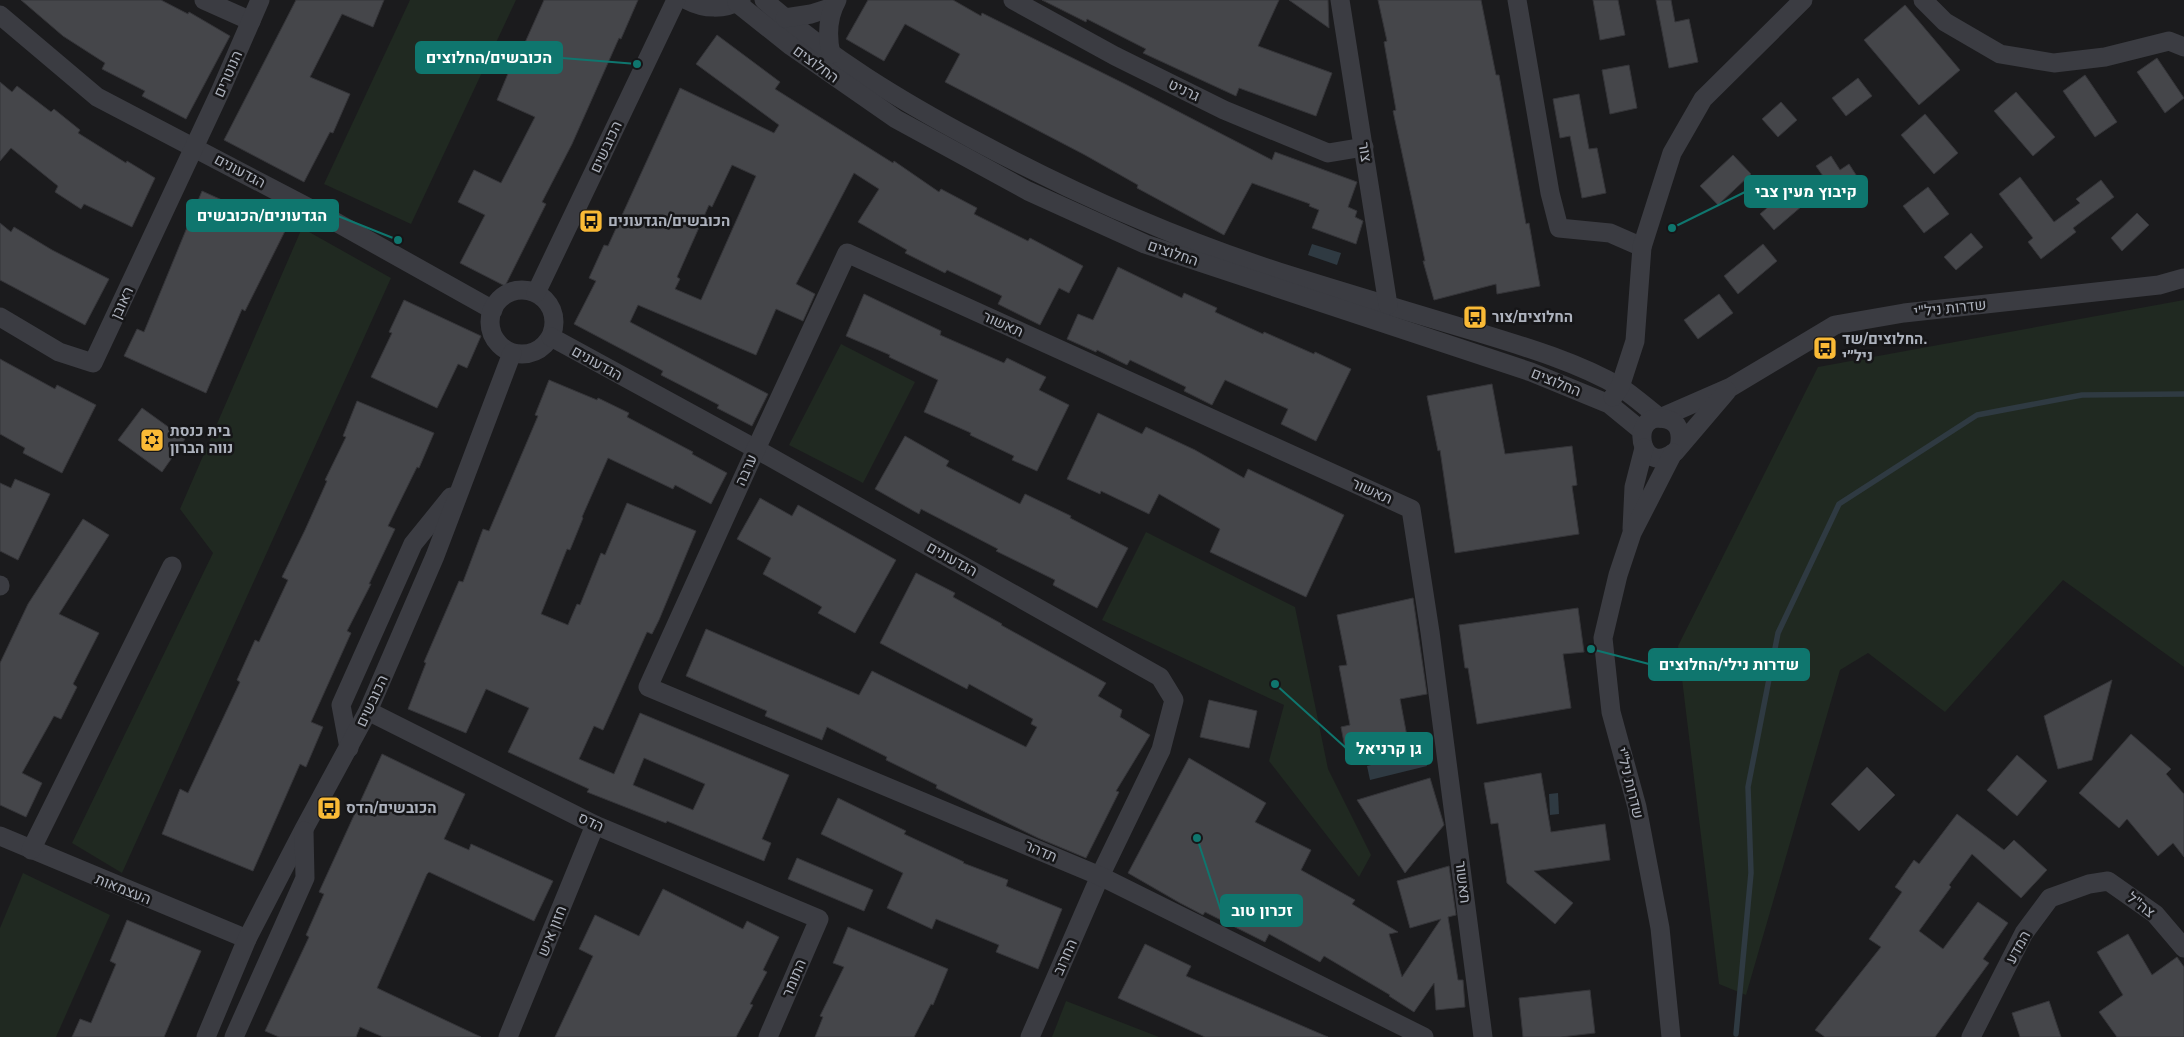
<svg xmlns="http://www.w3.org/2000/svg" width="2184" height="1037" font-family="'Nunito Sans',Heebo,sans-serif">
  <rect width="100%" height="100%" fill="#1b1b1d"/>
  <g fill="#202921">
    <polygon points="410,0 516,0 411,224 324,184"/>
    <polygon points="302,228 391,278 122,873 72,843 213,553 180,509"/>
    <polygon points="2184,300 2184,667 2063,580 1945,712 1868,653 1840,670 1746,995 1719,984 1678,646 1818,367"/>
    <polygon points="841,344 915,382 863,483 789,445"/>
    <polygon points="1146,532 1295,607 1328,769 1371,855 1359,877 1269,761 1284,705 1102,620"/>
    <polygon points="23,873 110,915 56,1037 0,1037 0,928"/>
    <polygon points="1066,1001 1159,1037 1052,1037"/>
  </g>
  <g fill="#2f3a42">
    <polygon points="1312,244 1341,253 1337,265 1308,255"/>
    <polygon points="1423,752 1427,766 1370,780 1367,766"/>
    <polygon points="1558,793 1559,814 1550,815 1549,794"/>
  </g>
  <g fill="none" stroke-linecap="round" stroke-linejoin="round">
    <polyline stroke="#2f3a42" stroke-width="5.5" points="1736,1034 1751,873 1748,787 1778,633 1839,504 1977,415 2082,395 2184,394"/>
  </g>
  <g fill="#45464a" stroke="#353539" fill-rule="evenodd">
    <polygon points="21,0 161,0 188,14 189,12 230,36 186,119 142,96 145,91 102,69 105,63 63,36"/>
    <polygon points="296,0 384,0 373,27 342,14 310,77 350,94 333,133 330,132 304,182 224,140"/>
    <polygon points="544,0 638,0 621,39 619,38 572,144 542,202 546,204 505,286 460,263 485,215 458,202 474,170 501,183 535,117 497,100 512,64 515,65"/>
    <polygon points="868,0 953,0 981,16 982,13 1125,84 1272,160 1275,152 1357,182 1348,207 1357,211 1355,217 1363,221 1356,244 1312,228 1319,210 1309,206 1310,204 1252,183 1224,235 1137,188 1138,185 1085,155 945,82 960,54 905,24 884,61 846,39"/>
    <polygon points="1042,0 1279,0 1258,46 1332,73 1316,116 1239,88 1236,96 1143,53 1146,49 1087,19 1086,22"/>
    <polygon points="1289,0 1328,0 1329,28"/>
    <polygon points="1378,0 1481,0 1496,75 1499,75 1526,224 1529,223 1540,286 1497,294 1496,284 1434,300 1423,261 1425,261 1393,111 1396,110 1384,42 1387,41"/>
    <polygon points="1593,0 1618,0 1625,35 1600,40"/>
    <polygon points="1656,0 1671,0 1675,22 1689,19 1698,62 1669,68"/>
    <polygon points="1905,5 1960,70 1919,105 1864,40"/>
    <path d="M717,35L780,82L775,89L893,163L894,161L939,192L941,189L977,208L974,214L1028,241L1030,238L1083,266L1069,293L1059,288L1040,325L998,304L1002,296L947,270L945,273L905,253L907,250L858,222L879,189L854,173L796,284L815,294L803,321L776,309L756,355L638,305L630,322L768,394L752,426L717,408L719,405L661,375L663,371L574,324L596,281L589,278L604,245L608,246L680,88L774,133L779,125L696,64ZM732,165L756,176L701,300L675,289L680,279L677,277L709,205L712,207Z"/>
    <polygon points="2157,58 2184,98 2165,113 2137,72"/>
    <polygon points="1629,65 1637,108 1610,114 1602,70"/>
    <polygon points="2085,75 2117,122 2095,137 2063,91"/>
    <polygon points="1858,78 1872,96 1846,116 1832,98"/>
    <polygon points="0,82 12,92 17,86 51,112 54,109 80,130 78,133 126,163 127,161 155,178 132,227 84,204 81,209 55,192 58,186 11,148 0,161"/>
    <polygon points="2016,92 2055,137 2033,156 1994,111"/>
    <polygon points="1579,94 1589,149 1597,148 1606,193 1582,198 1570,136 1560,138 1553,99"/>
    <polygon points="1781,102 1797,120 1778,137 1762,119"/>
    <polygon points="1925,114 1958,153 1934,174 1901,135"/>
    <polygon points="1733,155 1751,174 1718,205 1700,186"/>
    <polygon points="1831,156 1840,170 1849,164 1858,178 1850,183 1859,196 1844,206 1816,166"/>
    <polygon points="2020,177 2054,222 2080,203 2076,199 2101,180 2114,197 2073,228 2076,232 2041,259 2028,242 2033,238 1999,194"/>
    <polygon points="1928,187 1949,214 1924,233 1903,206"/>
    <polygon points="1788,190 1802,206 1774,230 1760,214"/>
    <polygon points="202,191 286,229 245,311 242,309 206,393 124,356 137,329 144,332"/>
    <polygon points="2137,213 2149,225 2122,251 2111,238"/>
    <polygon points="0,223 11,232 14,227 52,250 109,279 85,325 0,280"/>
    <polygon points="1971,233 1983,247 1956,270 1944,257"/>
    <polygon points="1763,244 1777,261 1738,294 1724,276"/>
    <polygon points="1118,267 1182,298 1184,293 1217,308 1215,312 1263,334 1264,332 1314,354 1315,352 1351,369 1316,441 1281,424 1288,409 1225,380 1212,405 1184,391 1186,387 1130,360 1127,365 1097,350 1096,352 1067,339 1078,314 1093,320"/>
    <polygon points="864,294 941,331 940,335 1004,363 1007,358 1046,377 1039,390 1069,405 1037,471 1012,460 1014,456 970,435 971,433 924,412 938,380 889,357 890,355 846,336"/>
    <polygon points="1719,294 1733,313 1698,339 1684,320"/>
    <polygon points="404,300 481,336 467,368 458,364 437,408 371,377 392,333 389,332"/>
    <polygon points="0,359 55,389 57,385 96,405 62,473 23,453 25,448 0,434"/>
    <path d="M549,380L597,400L598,398L629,413L627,417L693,452L692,454L727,473L711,504L675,485L673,489L608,458L582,517L583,518L570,550L567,549L541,614L568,625L577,604L580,605L601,553L605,555L627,503L696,531L659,620L652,634L647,632L603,730L594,726L579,759L614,774L640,713L789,775L762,839L771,843L764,861L667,821L666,823L587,792L589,789L508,752L529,708L486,689L466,733L408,709L426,663L424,662L459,581L463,582L483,529L489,531L538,416L535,415ZM644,758L705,784L693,810L633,785Z"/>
    <polygon points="1492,384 1505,454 1572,446 1577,485 1572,486 1579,534 1455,553 1440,450 1438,451 1427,396"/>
    <polygon points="357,401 434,433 419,468 417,467 388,526 395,529 369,584 371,584 347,631 351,633 311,722 323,727 306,767 300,764 253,871 162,834 180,789 188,793 240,682 237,680 255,640 259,642 288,580 282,577 305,530 327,481 325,480 346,437 343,436"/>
    <polygon points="142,408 185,439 162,472 118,440"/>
    <polygon points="1098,413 1142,434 1146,427 1195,450 1244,478 1248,469 1344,515 1306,597 1210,552 1220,529 1159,494 1149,514 1101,491 1100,494 1067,479"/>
    <polygon points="905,436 949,461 946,466 1020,504 1025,494 1071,516 1070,518 1128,548 1097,608 1053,585 1055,580 996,551 998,549 921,509 919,514 875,489"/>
    <polygon points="15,479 50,494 18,560 0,551 0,483 11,488"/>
    <polygon points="760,498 792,516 798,505 896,560 855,633 818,613 822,607 763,574 771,558 737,539"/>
    <polygon points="83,519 109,535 59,614 99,633 73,684 77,687 61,719 54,716 22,773 42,783 26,817 0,805 0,663 28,604"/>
    <polygon points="916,573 955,593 953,597 1002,624 1001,625 1106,683 1098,696 1122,710 1120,717 1150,735 1116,791 1119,792 1086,858 1038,838 936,788 937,785 886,760 887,757 827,727 822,740 765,716 767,711 686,676 706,629 859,695 872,671 1026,747 1037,727 1031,724 1033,719 969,684 967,689 880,643"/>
    <polygon points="1413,598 1427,694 1400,699 1409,747 1375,753 1375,748 1346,753 1341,727 1350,725 1339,666 1347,665 1337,615"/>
    <polygon points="1578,608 1584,652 1563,654 1571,708 1477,724 1468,668 1465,668 1459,625"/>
    <polygon points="2112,680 2092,760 2058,769 2044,716"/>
    <polygon points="1209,700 1257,711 1249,748 1200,737"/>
    <polygon points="2131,734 2171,769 2166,774 2184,794 2184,857 2173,843 2158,856 2127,819 2119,828 2079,793"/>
    <polygon points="382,754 465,794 444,839 469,850 471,844 553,881 534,921 429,872 427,874 377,988 481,1037 383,1037 360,1027 356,1037 279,1037 265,1031 309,937 306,935 324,894 319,892"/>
    <polygon points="2017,755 2047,781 2017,816 1987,790"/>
    <polygon points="1189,758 1266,803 1255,822 1311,850 1301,870 1355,900 1352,904 1398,932 1389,934 1402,977 1441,919 1410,928 1397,881 1449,866 1456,915 1448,917 1458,980 1463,980 1465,1007 1436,1010 1434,983 1414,1012 1389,996 1390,995 1324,956 1320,962 1269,934 1265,942 1205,912 1203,915 1180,903 1128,873"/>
    <polygon points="1867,767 1895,795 1859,831 1831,804"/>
    <polygon points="1541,773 1551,832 1605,824 1610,860 1534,871 1573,903 1555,924 1507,883 1498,823 1491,824 1484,783"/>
    <polygon points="1430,778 1444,825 1405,873 1357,800"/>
    <polygon points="838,798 906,831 904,834 964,862 963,863 1008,880 1006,886 1062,909 1038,969 996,952 999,945 936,919 932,929 887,908 903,873 821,834"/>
    <polygon points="1957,814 2004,850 2014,840 2047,870 2021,898 1972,854 1949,885 1951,887 1919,931 1943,949 1978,902 2008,923 1983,959 1989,963 1935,1037 1825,1037 1815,1030 1881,947 1869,939 1902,892 1895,887 1914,860 1919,864"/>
    <polygon points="797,858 873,890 864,911 788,879"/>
    <polygon points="663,889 743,929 747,921 779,937 763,970 767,972 750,1004 753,1005 736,1037 555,1037 593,956 579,949 595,915 639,936"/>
    <polygon points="127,920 201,951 164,1037 72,1037 80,1019 91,1023 116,964 110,961"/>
    <polygon points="848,927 948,969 933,1005 931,1004 914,1037 815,1037 823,1017 820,1016 844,967 833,963"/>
    <polygon points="2128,934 2152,975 2177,957 2184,967 2184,1037 2117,1037 2099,1012 2123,995 2097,952"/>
    <polygon points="1145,944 1191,966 1186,976 1328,1037 1205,1037 1118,998"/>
    <polygon points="1590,990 1595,1033 1561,1037 1523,1037 1519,998"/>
    <polygon points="2049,1001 2061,1037 2020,1037 2012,1013"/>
  </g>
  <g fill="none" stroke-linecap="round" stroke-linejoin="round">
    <g stroke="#3b3c42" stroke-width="19">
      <polyline points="204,0 251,21"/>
      <path d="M687,0C704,9 724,10 741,0"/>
      <path d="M764,0C828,57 901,101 976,141C1073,193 1174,238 1279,272C1346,293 1413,313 1480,333C1526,347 1579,363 1620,387C1634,396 1647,408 1660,418"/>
      <polyline points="1013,0 1115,56 1224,110 1328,153 1364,147"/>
      <polyline points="1340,0 1388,305"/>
      <polyline points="1517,0 1550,193 1559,228 1610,233 1642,247"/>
      <polyline points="1923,0 1945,22 2000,54 2054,63 2105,57 2169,41 2184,47"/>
      <polyline points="737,3 791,46 896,119 1028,191 1145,244 1531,372 1609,404 1642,431"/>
      <polyline points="0,15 97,97 334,221 493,310"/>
      <polyline points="785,18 811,14 833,7"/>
      <path d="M831,54C827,36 828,16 837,0"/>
      <circle cx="522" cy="322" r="32"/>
      <polyline points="536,293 676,0"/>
      <polyline points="0,317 59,352 93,363 220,92 260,0"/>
      <polyline points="551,337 756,449 1160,677 1174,700 1161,750 1100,876 1030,1037"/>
      <polyline points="1613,397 1620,387 1635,341 1642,247 1672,153 1703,99 1803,0"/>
      <polyline points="1660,418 1731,387 1835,325 1904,313 2159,285 2184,278"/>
      <path d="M1679,447C1682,435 1680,422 1666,419C1628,409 1638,479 1675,452L1727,391"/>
      <polyline points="1632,529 1634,487 1644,448"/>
      <polyline points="0,585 0,586"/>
      <polyline points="368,711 595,825 819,919 768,1037"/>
      <polyline points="349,748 341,705 413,544 451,497"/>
      <polyline points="0,836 247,939"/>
      <polyline points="31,850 172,566"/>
      <polyline points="206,1037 247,939 304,829 368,711 435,556 512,353"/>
      <polyline points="234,1037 305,878 304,831"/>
      <polyline points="508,1037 595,825"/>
      <polyline points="1424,1037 1100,876 648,687 756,449 847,253 1411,509 1430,632 1483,1037"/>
      <polyline points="1671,1037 1660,928 1637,807 1611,712 1603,638 1618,575 1632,533 1673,453"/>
      <polyline points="1971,1037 2024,933 2050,898 2089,884 2108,881 2155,914 2184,948"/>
    </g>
  </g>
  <defs>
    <g id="bus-square" transform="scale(1.25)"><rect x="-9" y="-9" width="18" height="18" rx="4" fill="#faba36" stroke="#161618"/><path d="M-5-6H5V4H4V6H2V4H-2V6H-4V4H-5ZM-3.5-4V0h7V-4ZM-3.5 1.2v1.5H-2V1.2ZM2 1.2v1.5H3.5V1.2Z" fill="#111"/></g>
    <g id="synagogue-square" transform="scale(1.25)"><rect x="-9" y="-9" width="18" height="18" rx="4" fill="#faba36" stroke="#161618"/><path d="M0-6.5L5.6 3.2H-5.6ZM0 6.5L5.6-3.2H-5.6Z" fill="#111"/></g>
  </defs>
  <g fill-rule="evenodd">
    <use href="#bus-square" x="591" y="221"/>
    <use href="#bus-square" x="1475" y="317"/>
    <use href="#bus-square" x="1825" y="348"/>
    <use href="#synagogue-square" x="152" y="440"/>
    <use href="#bus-square" x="329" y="808"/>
  </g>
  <g text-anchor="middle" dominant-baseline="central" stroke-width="5" stroke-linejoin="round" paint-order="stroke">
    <g font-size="15" fill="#adb2bd" stroke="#161618">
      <text transform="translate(816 64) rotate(36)">החלוצים</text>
      <text transform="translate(228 74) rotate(-66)">הנוטרים</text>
      <text transform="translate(1184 90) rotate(26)">גרניט</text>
      <text transform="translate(606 147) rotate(-65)">הכובשים</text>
      <text transform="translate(1365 152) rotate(81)">צור</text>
      <text transform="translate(240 171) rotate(28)">הגדעונים</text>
      <text transform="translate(1173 253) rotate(19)">החלוצים</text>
      <text transform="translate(122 303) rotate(-65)">ראובן</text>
      <text transform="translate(1950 308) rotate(-6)">שדרות ניל"י</text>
      <text transform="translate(1003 324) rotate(24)">תאשור</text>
      <text transform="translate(597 363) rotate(29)">הגדעונים</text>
      <text transform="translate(1556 382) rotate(22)">החלוצים</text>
      <text transform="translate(746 470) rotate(-66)">ערבה</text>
      <text transform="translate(1372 491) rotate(24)">תאשור</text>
      <text transform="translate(952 559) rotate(29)">הגדעונים</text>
      <text transform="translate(372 701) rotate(-65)">הכובשים</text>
      <text transform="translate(1630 783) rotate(76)">שדרות ניל"י</text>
      <text transform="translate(591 822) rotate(25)">הדס</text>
      <text transform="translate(1041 851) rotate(23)">תדהר</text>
      <text transform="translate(1463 882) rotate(83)">תאשור</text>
      <text transform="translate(123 889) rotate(22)">העצמאות</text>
      <text transform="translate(2141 905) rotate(38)">צה"ל</text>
      <text transform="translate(552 931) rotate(-68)">חזון איש</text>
      <text transform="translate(2018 947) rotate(-61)">המדע</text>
      <text transform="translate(1065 957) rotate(-66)">החרוב</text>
      <text transform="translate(794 978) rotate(-67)">התומר</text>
    </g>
    <g font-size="15" font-weight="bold" fill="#adb2bd" stroke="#161618" text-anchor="start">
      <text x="608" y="221">הכובשים/הגדעונים</text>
      <text x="1492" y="317">החלוצים/צור</text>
      <text x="1842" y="339">החלוצים/שד.<tspan x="1842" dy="17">ניל״י</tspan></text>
      <text x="170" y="431">בית כנסת<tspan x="170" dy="17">נווה הברון</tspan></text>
      <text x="346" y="808">הכובשים/הדס</text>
    </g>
  </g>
  <path fill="none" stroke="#0f766e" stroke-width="2" d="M637 64L562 58M1672 228L1745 192M398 240L338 216M1591 649L1649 664M1275 684L1346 748M1197 838L1221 911"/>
  <g fill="#0f766e" stroke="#161618" stroke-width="2">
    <circle cx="637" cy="64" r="5"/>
    <circle cx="1672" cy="228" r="5"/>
    <circle cx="398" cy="240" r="5"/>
    <circle cx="1591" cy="649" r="5"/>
    <circle cx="1275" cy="684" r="5"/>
    <circle cx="1197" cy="838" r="5"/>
  </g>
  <g fill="#0f766e" stroke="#0f766e" stroke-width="2">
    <rect x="416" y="42" width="146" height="31" rx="5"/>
    <rect x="1745" y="176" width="122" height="31" rx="5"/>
    <rect x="187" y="200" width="151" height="31" rx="5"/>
    <rect x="1649" y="649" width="160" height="31" rx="5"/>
    <rect x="1346" y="733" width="86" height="31" rx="5"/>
    <rect x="1221" y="895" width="81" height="31" rx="5"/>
  </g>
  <g font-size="16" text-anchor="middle" font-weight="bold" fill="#fff">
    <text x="489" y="63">הכובשים/החלוצים</text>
    <text x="1806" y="197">קיבוץ מעין צבי</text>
    <text x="262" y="221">הגדעונים/הכובשים</text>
    <text x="1729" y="670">שדרות נילי/החלוצים</text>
    <text x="1389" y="754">גן קרניאל</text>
    <text x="1262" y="916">זכרון טוב</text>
  </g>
</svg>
